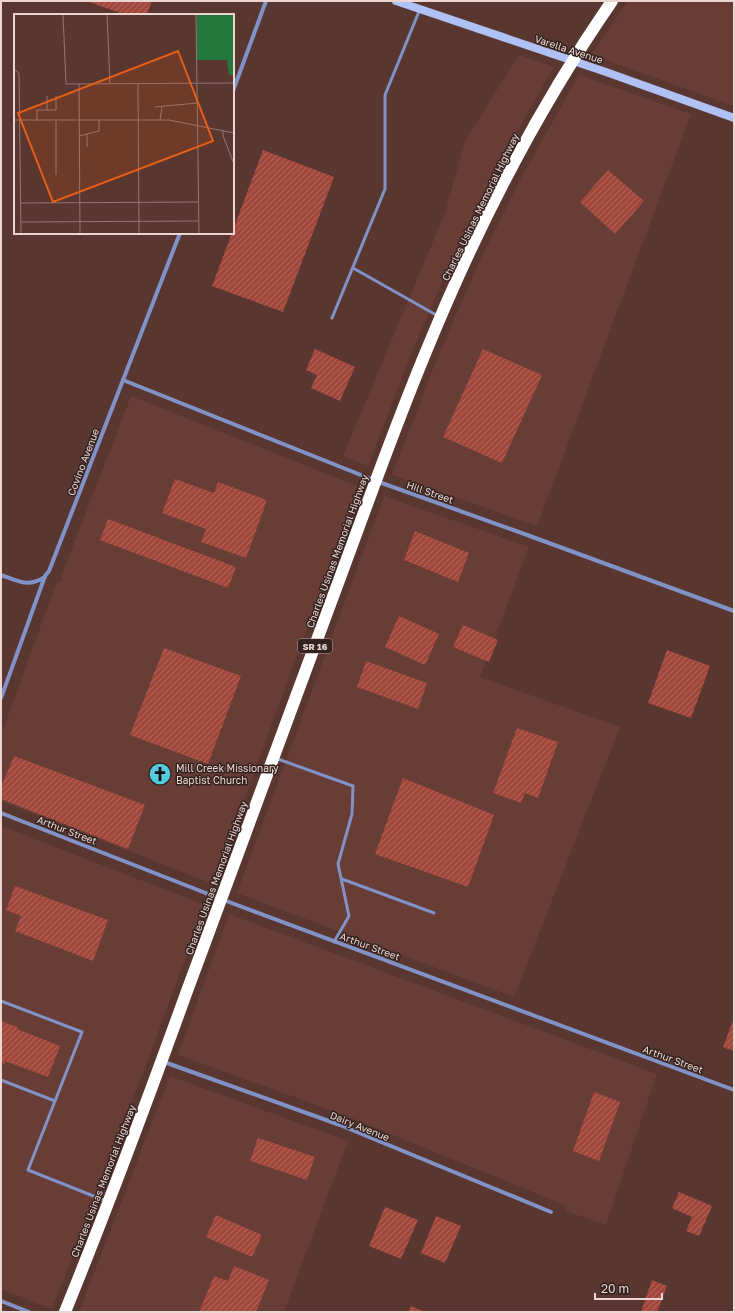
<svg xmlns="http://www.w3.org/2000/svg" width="735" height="1313" font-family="'Golos Text',sans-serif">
  <defs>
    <pattern id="building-hatch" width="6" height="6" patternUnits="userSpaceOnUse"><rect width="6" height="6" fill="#a1473b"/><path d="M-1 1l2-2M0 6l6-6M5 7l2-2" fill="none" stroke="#b36960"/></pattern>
  </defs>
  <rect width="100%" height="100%" fill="#593630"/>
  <g fill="#683d36">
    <polygon points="628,1 734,1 734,106 591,55"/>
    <polygon points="519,55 554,67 499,162 457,248 413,349 368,466 343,456 445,213 465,141"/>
    <polygon points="579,75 691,114 537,526 392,475 437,359 481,258 523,174"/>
    <polygon points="131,396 359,487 213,884 1,801 1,735 56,584 63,579 61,577"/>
    <polygon points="384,496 529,547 480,677 620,727 514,997 237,893"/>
    <polygon points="1,826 205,905 149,1057 69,1266 52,1309 1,1289"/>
    <polygon points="229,914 657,1074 606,1225 566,1211 567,1206 344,1115 178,1055"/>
    <polygon points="170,1076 348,1141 284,1312 79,1312"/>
  </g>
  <g fill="url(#building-hatch)">
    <polygon points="86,1 152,1 147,15 126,15"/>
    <polygon points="263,150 334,177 283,312 212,286 232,233 233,233 233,230"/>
    <polygon points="608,170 644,201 615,234 580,202"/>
    <polygon points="315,349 355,367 340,401 311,388 317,375 306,370"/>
    <polygon points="483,349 542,375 502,463 443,437"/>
    <polygon points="175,479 214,493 218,482 267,500 246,558 201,542 206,529 162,513"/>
    <polygon points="108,519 236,567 228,588 100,540"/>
    <polygon points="415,531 469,553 458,582 404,560"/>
    <polygon points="399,616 439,634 425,665 385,647"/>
    <polygon points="463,625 498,640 489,662 453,647"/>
    <polygon points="164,648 241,676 208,764 130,735"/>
    <polygon points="667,650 710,666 691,718 648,703"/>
    <polygon points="366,661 427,683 418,709 357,687"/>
    <polygon points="517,728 558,742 538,798 525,793 521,803 493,793"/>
    <polygon points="14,756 145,805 128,849 1,799 1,787"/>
    <polygon points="403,778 494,815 468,887 375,854"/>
    <polygon points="15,886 108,920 93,961 15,931 21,916 6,910"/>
    <polygon points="734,1018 734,1051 723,1047"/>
    <polygon points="1,1021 17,1027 17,1029 60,1046 48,1077 5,1061 5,1064 1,1062"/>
    <polygon points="594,1092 620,1102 599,1161 573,1151"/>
    <polygon points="258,1138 315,1157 307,1180 250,1161"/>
    <polygon points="679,1192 712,1206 699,1236 686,1231 692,1217 672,1208"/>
    <polygon points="385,1207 418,1220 401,1259 369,1246"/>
    <polygon points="216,1215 262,1235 252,1257 206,1237"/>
    <polygon points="436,1216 461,1226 445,1263 421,1253"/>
    <polygon points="234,1266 269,1280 256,1312 199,1312 214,1276 228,1281"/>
    <polygon points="652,1280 667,1286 657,1312 641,1312"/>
    <polygon points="411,1306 425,1312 408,1312"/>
  </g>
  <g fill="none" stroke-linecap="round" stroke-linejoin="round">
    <g stroke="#8192c7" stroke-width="3">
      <polyline points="353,268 438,316"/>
      <polyline points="332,318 385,189 385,95 420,9"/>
      <polyline points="275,758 353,786 352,814 338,864 349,916 334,942"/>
      <polyline points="342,879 434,913"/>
      <polyline points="1,1001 82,1032 28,1170 106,1201"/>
      <polyline points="1,1080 55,1101"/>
    </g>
    <g stroke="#8192c7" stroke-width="4">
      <polyline points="233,91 266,1"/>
      <polyline points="123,380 376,481 519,532 734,611"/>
      <path d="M1,575C18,581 28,588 45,577"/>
      <polyline points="1,698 45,576 49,571 180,233"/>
      <polyline points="1,813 221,899 734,1090"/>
      <polyline points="164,1062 340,1125 551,1212"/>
      <polyline points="1,1301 29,1312"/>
    </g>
    <polyline stroke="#b0c1f4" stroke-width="8" points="396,1 606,72 734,118"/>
    <path stroke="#fff" stroke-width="12" d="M65,1312C108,1206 148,1099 187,991C235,861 283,732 331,602C362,519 391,436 425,354C475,231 536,111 612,1"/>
  </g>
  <defs>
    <g id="church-disc" transform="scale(1.15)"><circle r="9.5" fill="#54cadd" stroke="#332320"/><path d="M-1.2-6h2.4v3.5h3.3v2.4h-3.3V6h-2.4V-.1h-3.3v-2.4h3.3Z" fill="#111"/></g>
  </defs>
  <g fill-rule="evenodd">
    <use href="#church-disc" x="160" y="774"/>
  </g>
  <g text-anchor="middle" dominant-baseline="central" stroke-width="3" stroke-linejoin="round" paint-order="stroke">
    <rect fill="#332320" stroke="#b5a09d" stroke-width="1" x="298" y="639" width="34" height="14" rx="3"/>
    <g font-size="9" font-weight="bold" fill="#edd6d2">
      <text x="315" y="646">SR 16</text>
    </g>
    <g font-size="10" fill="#edd6d2" stroke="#332320">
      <text transform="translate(569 49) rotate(18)">Varella Avenue</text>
      <text transform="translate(480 207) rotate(-64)">Charles Usinas Memorial Highway</text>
      <text transform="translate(83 462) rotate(-69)">Covino Avenue</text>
      <text transform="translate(430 492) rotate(19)">Hill Street</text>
      <text transform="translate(337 551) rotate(-70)">Charles Usinas Memorial Highway</text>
      <text transform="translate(67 830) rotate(21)">Arthur Street</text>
      <text transform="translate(216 878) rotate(-70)">Charles Usinas Memorial Highway</text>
      <text transform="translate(370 946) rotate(20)">Arthur Street</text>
      <text transform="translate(673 1059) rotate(20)">Arthur Street</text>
      <text transform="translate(360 1126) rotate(22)">Dairy Avenue</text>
      <text transform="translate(103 1181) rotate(-69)">Charles Usinas Memorial Highway</text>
    </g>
    <g font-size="10" fill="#edd6d2" stroke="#332320" text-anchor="start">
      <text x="176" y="768">Mill Creek Missionary<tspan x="176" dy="12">Baptist Church</tspan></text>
    </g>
  </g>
  <g transform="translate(14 14)">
    <rect width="220" height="220" fill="#593630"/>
    <path d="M183,0H220V61H215L213,46H183Z" fill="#23773d"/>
    <path fill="none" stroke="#947671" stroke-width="1" d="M49,0L52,70L220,69M93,0L96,70M182,0L185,220M0,55L5,59L7,220M65,70L66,220M124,70L125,220M33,82V96M141,93L183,89M0,106H155L220,119M146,106L148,93M23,107V96H42V82M209,116V122L220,150M73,120V133M65,122L85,117V106M42,161V107M6,189L185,188M7,208L185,207"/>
    <path fill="#e85f16" fill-opacity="0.15" stroke="#e85f16" stroke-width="2" d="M164,37L199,127L39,188L4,99Z"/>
    <rect width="220" height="220" fill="none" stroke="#edd6d2" stroke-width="2"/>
  </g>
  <rect width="735" height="1313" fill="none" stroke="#edd6d2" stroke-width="4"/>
  <path d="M595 1293v6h67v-6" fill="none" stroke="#edd6d2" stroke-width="2"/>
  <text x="601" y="1293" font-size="12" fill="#edd6d2" stroke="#332320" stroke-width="3" paint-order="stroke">20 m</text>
</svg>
